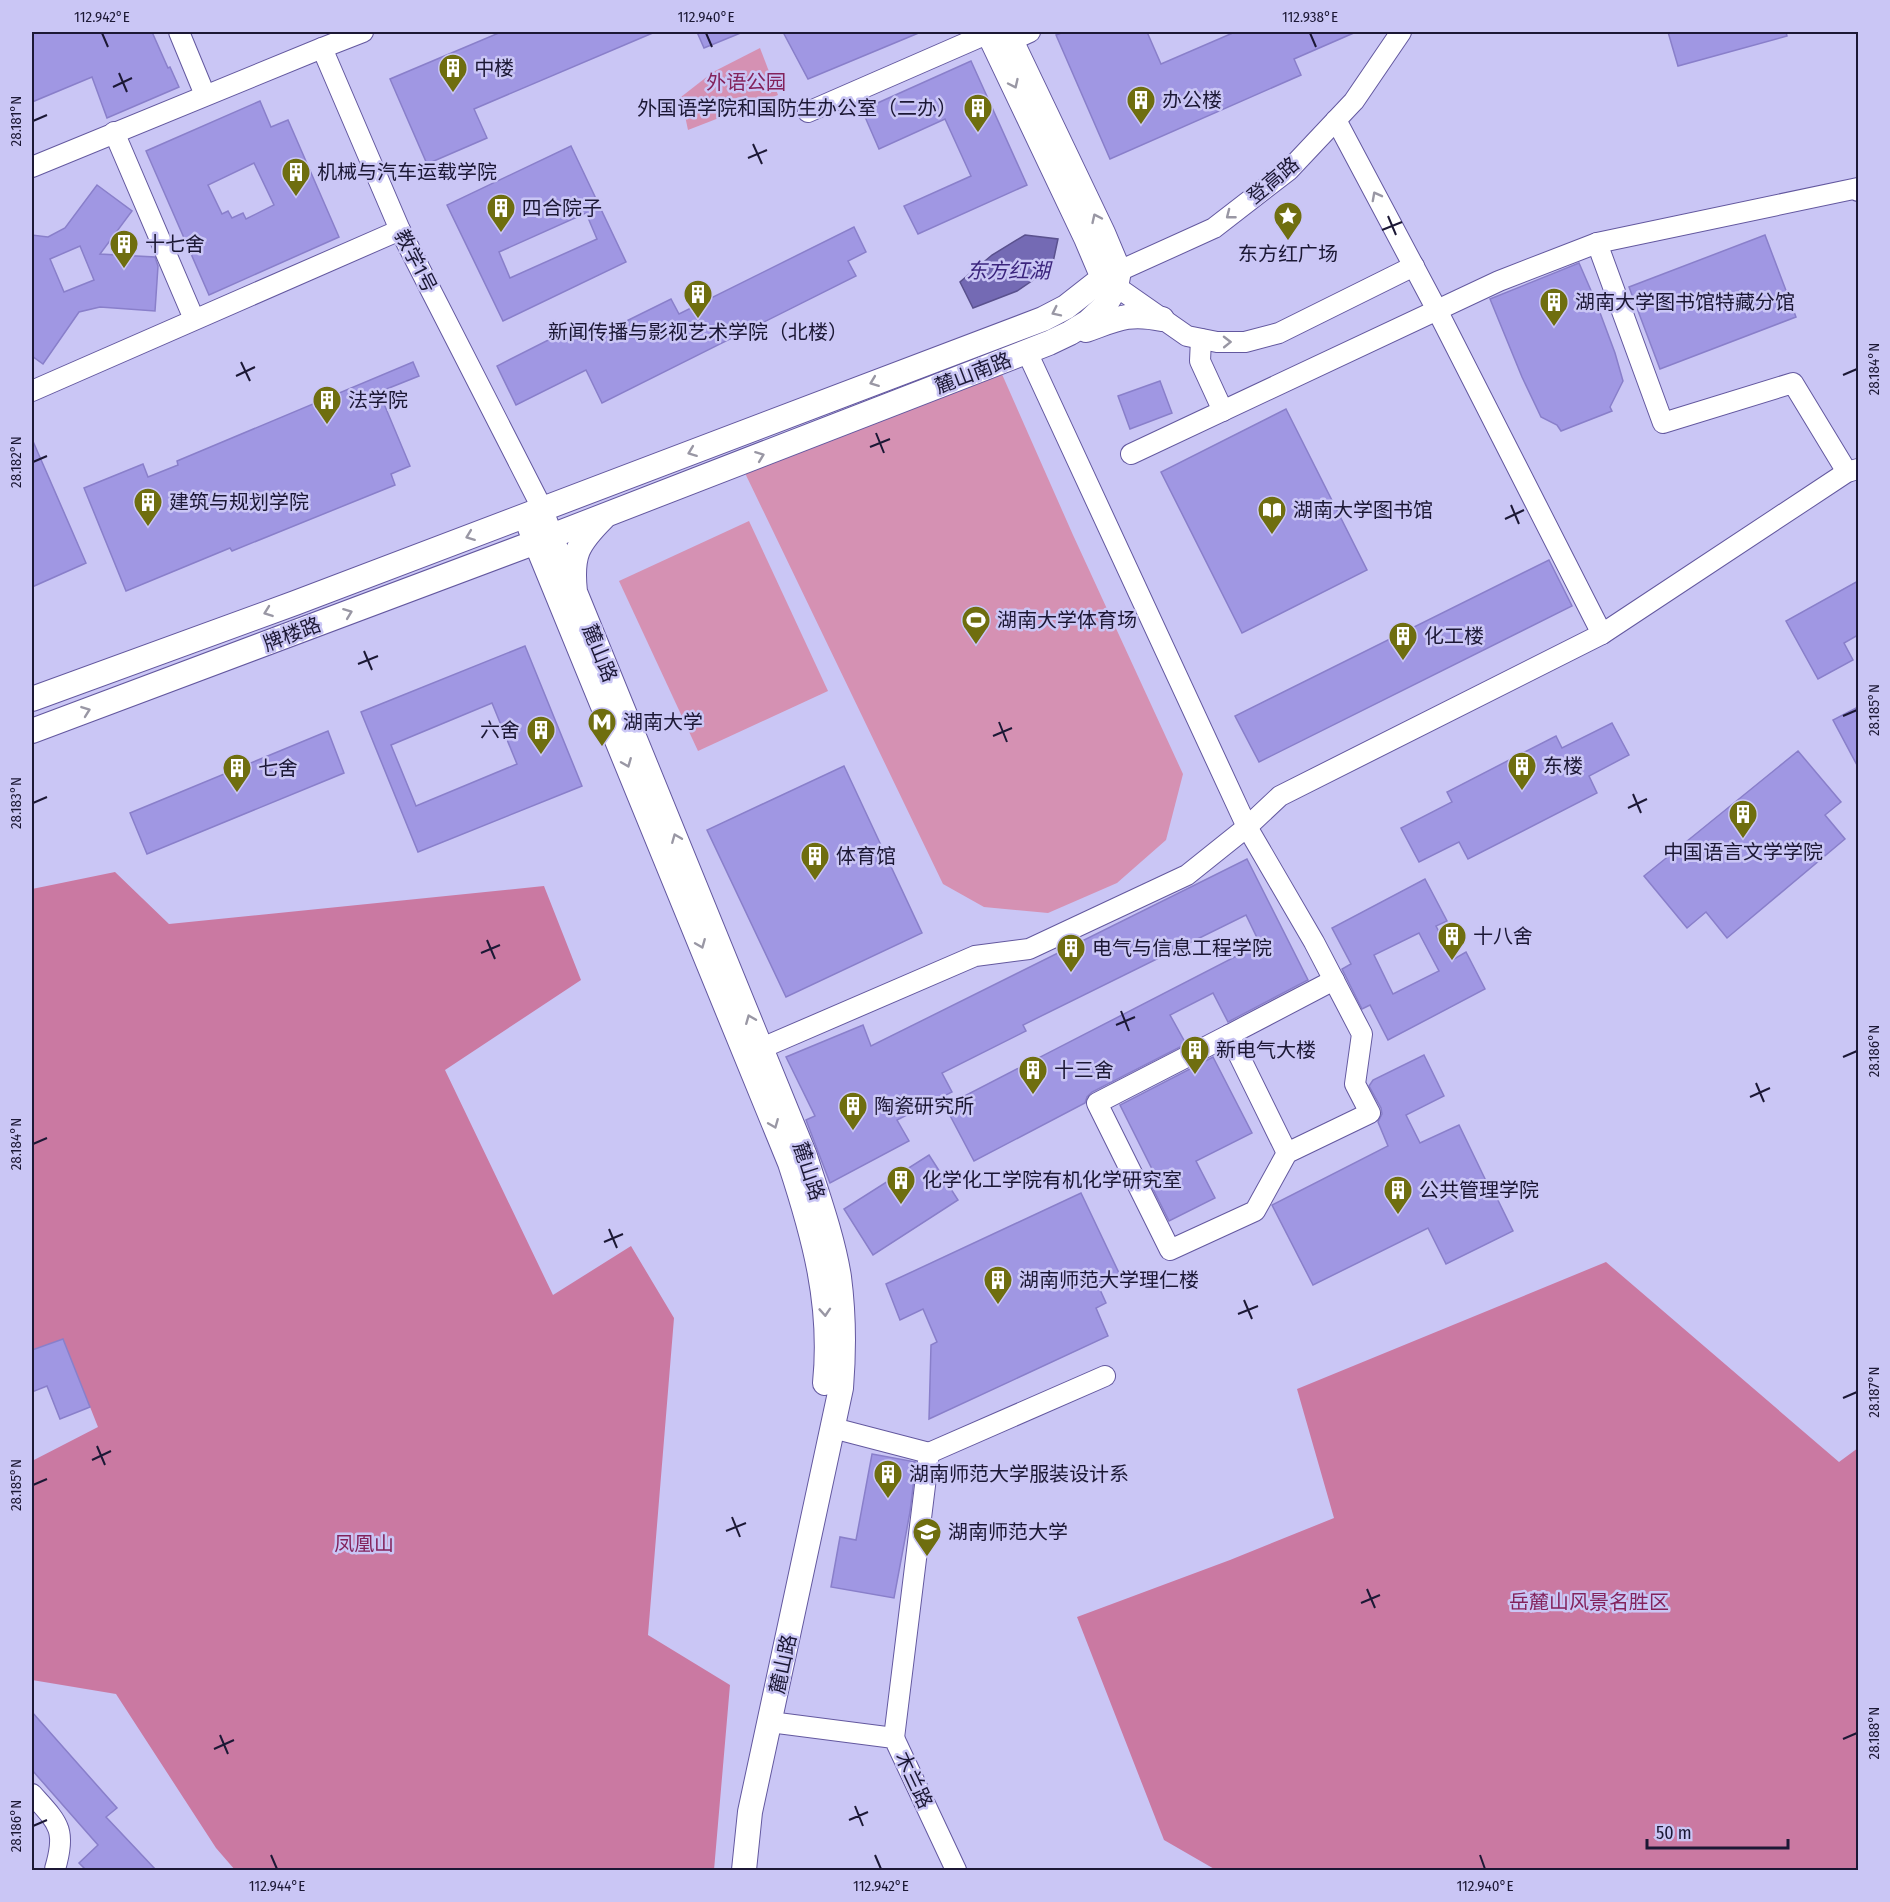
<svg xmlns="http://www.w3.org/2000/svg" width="1890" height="1902" font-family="'Fira Sans Condensed','Noto Sans SC',sans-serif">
  <rect width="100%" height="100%" fill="#cac6f5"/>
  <g fill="#d591b3">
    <polygon points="760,48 778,95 688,130 681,97 713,72"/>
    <polygon points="1001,372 1073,535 1183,774 1166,840 1117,883 1048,913 984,907 943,884 744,471"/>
    <polygon points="749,521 828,691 698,751 619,581"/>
  </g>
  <g fill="#ca79a2">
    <polygon points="115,872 169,924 544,886 581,980 445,1070 553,1295 631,1246 674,1318 648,1635 730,1685 714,1870 235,1870 216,1848 116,1694 32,1680 32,1461 98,1427 63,1339 32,1350 32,889"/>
    <polygon points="1606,1262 1839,1462 1858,1448 1858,1870 1216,1870 1164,1840 1077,1617 1230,1560 1334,1518 1297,1389"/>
  </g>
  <polygon fill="#746ab4" stroke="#5a518e" stroke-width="1.5" points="1025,235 1058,239 1052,267 1017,291 973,308 960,282 992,255"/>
  <g fill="#a097e3" stroke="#897fca" stroke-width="1.5" fill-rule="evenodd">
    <polygon points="32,32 152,32 168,68 170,67 179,87 107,118 92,77 32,102"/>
    <polygon points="501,32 655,32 474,109 487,138 427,164 390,79"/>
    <polygon points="697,32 743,32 704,48"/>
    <polygon points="783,32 921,32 808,79"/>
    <polygon points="1064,32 1147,32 1161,64 1235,32 1356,32 1294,59 1301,75 1110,159 1056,35"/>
    <polygon points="1668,32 1786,32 1787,36 1678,66"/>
    <polygon points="971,61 1027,185 918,234 904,206 971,176 945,119 879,149 862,110"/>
    <path d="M260,101L271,127L288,120L339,237L209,295L146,151ZM254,163L274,205L246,219L243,213L232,218L228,211L222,214L208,185Z"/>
    <path d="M571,146L626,262L503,321L447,205ZM586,213L597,239L510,278L499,252Z"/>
    <path d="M97,185L132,211L100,254L155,257L158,266L155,311L100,307L79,312L43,364L32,356V235L48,237L65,228ZM80,246L94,280L64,292L50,259Z"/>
    <polygon points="854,227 866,252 848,261 856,276 602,403 586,370 516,405 497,366 576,326 584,342 671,299 679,314"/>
    <polygon points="1765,235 1796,317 1660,369 1629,287"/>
    <polygon points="1579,263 1596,302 1615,353 1623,381 1610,407 1612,411 1561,431 1557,425 1541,417 1522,377 1490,299"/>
    <polygon points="413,362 419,376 379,392 410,466 391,474 395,485 232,551 230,548 126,591 84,488 143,464 148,477 178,465 177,461"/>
    <polygon points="1160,381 1172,413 1130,429 1118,396"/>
    <polygon points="1286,409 1367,570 1242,633 1161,472"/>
    <polygon points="32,439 86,563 32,587"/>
    <polygon points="1549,560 1572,606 1259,762 1235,716"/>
    <polygon points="1858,581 1858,635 1844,643 1853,660 1818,679 1786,621"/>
    <path d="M525,646L582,786L418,852L361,712ZM492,703L517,764L416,806L391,745Z"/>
    <polygon points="1858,707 1858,767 1833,720"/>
    <polygon points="1612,723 1629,755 1589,776 1597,793 1468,859 1459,842 1419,862 1401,828 1452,802 1447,792 1556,736 1562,748"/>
    <polygon points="328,731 344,773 147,854 130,813"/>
    <polygon points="1798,751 1841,802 1825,815 1845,839 1727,938 1706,912 1687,928 1644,876"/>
    <polygon points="844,766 922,933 786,997 707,830"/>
    <polygon points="1247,859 1308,980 1228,1022 1213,993 1170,1015 1186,1044 1092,1092 1087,1097 1085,1103 974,1161 945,1106 1260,944 1246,915 1023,1025 1026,1031 942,1073 952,1092 897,1120 909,1141 830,1183 806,1120 815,1116 786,1057 863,1025 871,1046"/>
    <path d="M1425,879L1447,921L1436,926L1454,959L1466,952L1485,989L1388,1040L1370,1005L1362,1009L1342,969L1351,964L1332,928ZM1419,933L1439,971L1393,994L1374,955Z"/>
    <polygon points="1424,1055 1444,1096 1406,1115 1420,1143 1459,1125 1488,1185 1490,1184 1513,1231 1446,1264 1428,1228 1313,1285 1272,1205 1388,1146 1378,1122 1382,1114 1381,1108 1369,1086 1373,1080"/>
    <polygon points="1213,1057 1252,1133 1196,1161 1215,1198 1169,1221 1149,1181 1156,1177 1120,1105"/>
    <polygon points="929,1155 958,1200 873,1255 844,1209"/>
    <polygon points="1081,1193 1119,1273 1097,1283 1106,1303 1096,1308 1108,1336 929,1419 931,1345 937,1342 923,1309 900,1320 886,1284"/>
    <polygon points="63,1339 90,1407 60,1419 47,1386 32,1392 32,1350"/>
    <polygon points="872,1454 916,1462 910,1512 894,1598 831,1587 840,1537 856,1540"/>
    <polygon points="32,1712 117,1808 106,1817 156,1870 86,1870 79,1863 98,1845 32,1770"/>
  </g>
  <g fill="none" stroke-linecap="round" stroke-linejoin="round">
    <g stroke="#63589f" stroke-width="22">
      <g id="minor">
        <polyline points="179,32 205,95"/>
        <polyline points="363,32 322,48 400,230 542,508 573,587"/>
        <polyline points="997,47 1030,32"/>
        <polyline points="808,112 989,33"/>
        <polyline points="1336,120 1437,310 1602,634"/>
        <polyline points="114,132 194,319"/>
        <polyline points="32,167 322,48"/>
        <polyline points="1597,243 1663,423 1793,383 1847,472"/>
        <polyline points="1108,276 1214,228 1289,170 1354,101 1401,32"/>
        <polyline points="1104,278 1187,336 1217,342 1245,342 1279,333 1414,266"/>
        <polyline points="1201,339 1200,361 1223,411"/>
        <polyline points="1027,352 1247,827 1314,942 1362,1034 1355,1084 1370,1113 1287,1153 1255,1211 1170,1250 1097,1103 1229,1035"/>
        <polyline points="32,391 400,230"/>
        <polyline points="1131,454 1499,281 1597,243 1858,188 1858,191"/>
        <polyline points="762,1048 975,956 1029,949 1187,875 1247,827 1280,796 1602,634 1847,472 1858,469"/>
        <polyline points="1287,1153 1229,1035 1334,980"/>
        <polyline points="833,1428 929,1453 894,1738"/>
        <polyline points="929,1453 1105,1376"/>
        <polyline points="770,1722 894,1738 956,1870"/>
        <path d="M32,1794C58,1823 67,1829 55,1869"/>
      </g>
    </g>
    <g stroke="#63589f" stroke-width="26">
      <g id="major">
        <path d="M1086,330C1117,319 1128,312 1162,319"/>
        <path d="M603,518C577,544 571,555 575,592L805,1156C817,1194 833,1238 839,1277C844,1315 844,1351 841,1388L750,1812L744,1870"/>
        <path d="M530,528L790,1163C814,1236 833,1305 825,1383"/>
        <polyline points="32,699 295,603 1043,319 1066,307 1103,278 1086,238 988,32"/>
        <polyline points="32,731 536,542 1049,343 1070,333 1088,322 1104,307 1116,287 1119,271 1103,233 1007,32"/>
      </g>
    </g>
    <use href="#minor" stroke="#fff" stroke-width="20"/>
    <use href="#major" stroke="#fff" stroke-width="24"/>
  </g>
  <defs><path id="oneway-chevron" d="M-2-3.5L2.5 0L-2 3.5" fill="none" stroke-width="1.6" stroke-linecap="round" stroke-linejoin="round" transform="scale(1.5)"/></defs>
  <g stroke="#9997a4">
    <use href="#oneway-chevron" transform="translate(1014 84) rotate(65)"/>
    <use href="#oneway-chevron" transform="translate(1376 196) rotate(-118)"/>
    <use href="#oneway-chevron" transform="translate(1230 215) rotate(142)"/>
    <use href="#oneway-chevron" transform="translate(1096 218) rotate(-115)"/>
    <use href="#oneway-chevron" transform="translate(1056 312) rotate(154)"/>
    <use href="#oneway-chevron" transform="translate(1227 342) rotate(-1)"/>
    <use href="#oneway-chevron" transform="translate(874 382) rotate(159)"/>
    <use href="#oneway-chevron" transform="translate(692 452) rotate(159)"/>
    <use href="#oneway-chevron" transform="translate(760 456) rotate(-21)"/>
    <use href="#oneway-chevron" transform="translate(470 536) rotate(159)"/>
    <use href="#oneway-chevron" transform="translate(268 612) rotate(160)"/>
    <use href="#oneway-chevron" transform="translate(348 613) rotate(-21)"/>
    <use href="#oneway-chevron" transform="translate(86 711) rotate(-20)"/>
    <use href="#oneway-chevron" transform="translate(627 763) rotate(68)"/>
    <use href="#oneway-chevron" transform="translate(676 838) rotate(-112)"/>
    <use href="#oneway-chevron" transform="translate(701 944) rotate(68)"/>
    <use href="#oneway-chevron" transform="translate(750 1019) rotate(-112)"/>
    <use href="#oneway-chevron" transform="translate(774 1124) rotate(68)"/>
    <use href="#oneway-chevron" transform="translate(825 1312) rotate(86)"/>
  </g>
  <path fill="none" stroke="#1c1835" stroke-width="2" d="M102,33L108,47M706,33L712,47M1310,33L1316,47M119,73L127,92M113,87L132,78M33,121L47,115M753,144L762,164M748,158L767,150M1388,216L1396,235M1382,230L1402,222M241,362L250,381M1843,375L1857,369M236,376L255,367M876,433L884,453M870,447L890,439M33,462L47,456M1511,505L1519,524M1505,519L1524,510M364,651L372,670M358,664L378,656M1843,716L1857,710M999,722L1007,742M993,736L1012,728M1633,794L1641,813M33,803L47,797M1628,808L1647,799M487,940L495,959M481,953L500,945M1121,1011L1129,1031M1116,1025L1135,1017M1843,1057L1857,1051M1756,1083L1764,1102M1750,1097L1770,1088M33,1144L47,1138M609,1229L617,1248M604,1242L623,1234M1244,1300L1252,1319M1238,1314L1258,1306M1843,1398L1857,1392M97,1446L105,1465M92,1460L111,1451M33,1485L47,1479M732,1517L740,1537M726,1531L746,1523M1367,1589L1375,1608M1361,1603L1380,1595M220,1735L228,1754M1843,1739L1857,1733M214,1749L234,1740M855,1806L863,1826M849,1820L868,1812M33,1826L47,1820M271,1855L277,1869M875,1855L881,1869M1480,1855L1485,1869"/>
  <defs>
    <g id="building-pin" transform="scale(1.5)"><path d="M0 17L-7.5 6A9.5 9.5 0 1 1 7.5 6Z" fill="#6f6e0f" stroke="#cac6f5"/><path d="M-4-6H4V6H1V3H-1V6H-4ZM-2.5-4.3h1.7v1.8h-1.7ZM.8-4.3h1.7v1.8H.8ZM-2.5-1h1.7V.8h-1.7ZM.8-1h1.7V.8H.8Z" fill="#fff"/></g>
    <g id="sight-pin" transform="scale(1.5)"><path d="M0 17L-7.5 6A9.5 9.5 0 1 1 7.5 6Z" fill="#6f6e0f" stroke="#cac6f5"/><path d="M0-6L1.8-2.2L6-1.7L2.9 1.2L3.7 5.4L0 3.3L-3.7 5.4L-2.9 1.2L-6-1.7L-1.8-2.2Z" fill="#fff"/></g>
    <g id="library-pin" transform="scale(1.5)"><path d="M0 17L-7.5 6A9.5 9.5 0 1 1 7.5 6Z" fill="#6f6e0f" stroke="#cac6f5"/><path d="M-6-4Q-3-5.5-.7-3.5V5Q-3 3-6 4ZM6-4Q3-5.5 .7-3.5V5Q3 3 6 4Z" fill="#fff"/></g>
    <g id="stadium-pin" transform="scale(1.5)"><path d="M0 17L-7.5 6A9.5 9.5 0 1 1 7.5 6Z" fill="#6f6e0f" stroke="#cac6f5"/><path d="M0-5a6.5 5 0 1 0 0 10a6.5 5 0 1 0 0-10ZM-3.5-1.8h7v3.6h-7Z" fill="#fff"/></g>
    <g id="metro-pin" transform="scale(1.5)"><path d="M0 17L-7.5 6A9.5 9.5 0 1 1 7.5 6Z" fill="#6f6e0f" stroke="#cac6f5"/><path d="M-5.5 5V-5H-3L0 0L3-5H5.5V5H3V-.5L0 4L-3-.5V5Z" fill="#fff"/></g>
    <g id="university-pin" transform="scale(1.5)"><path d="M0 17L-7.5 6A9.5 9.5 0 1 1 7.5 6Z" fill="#6f6e0f" stroke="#cac6f5"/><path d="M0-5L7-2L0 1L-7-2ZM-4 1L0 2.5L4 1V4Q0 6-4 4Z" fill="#fff"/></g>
  </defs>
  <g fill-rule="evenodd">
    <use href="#building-pin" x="453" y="68"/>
    <use href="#building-pin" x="1141" y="100"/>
    <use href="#building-pin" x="978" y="108"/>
    <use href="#building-pin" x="296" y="172"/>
    <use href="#building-pin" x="501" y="208"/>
    <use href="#sight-pin" x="1288" y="216"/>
    <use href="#building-pin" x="124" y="244"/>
    <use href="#building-pin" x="698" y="294"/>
    <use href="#building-pin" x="1554" y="302"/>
    <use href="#building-pin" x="327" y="400"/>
    <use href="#building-pin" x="148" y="502"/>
    <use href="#library-pin" x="1272" y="510"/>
    <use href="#stadium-pin" x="976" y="620"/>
    <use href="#building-pin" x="1403" y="636"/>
    <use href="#metro-pin" x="602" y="722"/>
    <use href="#building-pin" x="541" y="730"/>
    <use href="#building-pin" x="1522" y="766"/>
    <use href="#building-pin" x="237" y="768"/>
    <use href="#building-pin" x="1743" y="814"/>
    <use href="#building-pin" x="815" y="856"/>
    <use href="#building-pin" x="1452" y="936"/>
    <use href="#building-pin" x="1071" y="948"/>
    <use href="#building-pin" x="1195" y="1050"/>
    <use href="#building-pin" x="1033" y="1070"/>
    <use href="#building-pin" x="853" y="1106"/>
    <use href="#building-pin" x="901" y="1180"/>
    <use href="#building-pin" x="1398" y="1190"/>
    <use href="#building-pin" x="998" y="1280"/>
    <use href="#building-pin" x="888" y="1474"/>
    <use href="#university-pin" x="927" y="1532"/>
  </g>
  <g text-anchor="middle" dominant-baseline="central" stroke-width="5" stroke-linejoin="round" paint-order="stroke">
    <g font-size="20" fill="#1c1835" stroke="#cac6f5" text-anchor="start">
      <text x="474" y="68">中楼</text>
      <text x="1162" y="100">办公楼</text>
      <text x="957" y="108" text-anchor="end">外国语学院和国防生办公室（二办）</text>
      <text x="317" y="172">机械与汽车运载学院</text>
      <text x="522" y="208">四合院子</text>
      <text x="145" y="244">十七舍</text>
      <text x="1288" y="254" text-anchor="middle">东方红广场</text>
      <text x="1575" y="302">湖南大学图书馆特藏分馆</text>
      <text x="698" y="332" text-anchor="middle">新闻传播与影视艺术学院（北楼）</text>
      <text x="348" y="400">法学院</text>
      <text x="169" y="502">建筑与规划学院</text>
      <text x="1293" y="510">湖南大学图书馆</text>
      <text x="997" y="620">湖南大学体育场</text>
      <text x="1424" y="636">化工楼</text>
      <text x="623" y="722">湖南大学</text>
      <text x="520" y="730" text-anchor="end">六舍</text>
      <text x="1543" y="766">东楼</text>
      <text x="258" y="768">七舍</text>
      <text x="1743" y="852" text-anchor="middle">中国语言文学学院</text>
      <text x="836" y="856">体育馆</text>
      <text x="1473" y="936">十八舍</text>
      <text x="1092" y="948">电气与信息工程学院</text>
      <text x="1216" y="1050">新电气大楼</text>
      <text x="1054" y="1070">十三舍</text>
      <text x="874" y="1106">陶瓷研究所</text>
      <text x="922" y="1180">化学化工学院有机化学研究室</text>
      <text x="1419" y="1190">公共管理学院</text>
      <text x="1019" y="1280">湖南师范大学理仁楼</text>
      <text x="909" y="1474">湖南师范大学服装设计系</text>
      <text x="948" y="1532">湖南师范大学</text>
    </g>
    <g font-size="20" fill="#83225b" stroke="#cac6f5">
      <text x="746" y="82">外语公园</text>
      <text x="364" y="1544">凤凰山</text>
      <text x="1589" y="1602">岳麓山风景名胜区</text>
    </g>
    <g font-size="20" fill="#1c1835" stroke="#cac6f5">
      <text transform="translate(1273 180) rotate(-40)">登高路</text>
      <text transform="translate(416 261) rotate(63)">教学1号</text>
      <text transform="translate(973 373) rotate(-21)">麓山南路</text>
      <text transform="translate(292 634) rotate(-21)">牌楼路</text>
      <text transform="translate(600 653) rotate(68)">麓山路</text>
      <text transform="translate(809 1171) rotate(72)">麓山路</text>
      <text transform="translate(783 1664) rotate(-78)">麓山路</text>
      <text transform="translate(914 1780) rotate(65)">木兰路</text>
    </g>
    <g font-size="21" font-style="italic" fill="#3b247d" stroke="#cac6f5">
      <text x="1008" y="271">东方红湖</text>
    </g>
  </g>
  <rect width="1890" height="1902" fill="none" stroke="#cac6f5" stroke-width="66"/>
  <path d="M1647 1839v9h141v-9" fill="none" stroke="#1c1835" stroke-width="3"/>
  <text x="1656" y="1839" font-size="18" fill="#1c1835" stroke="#cac6f5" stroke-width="4.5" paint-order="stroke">50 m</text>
  <rect x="33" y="33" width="1824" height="1836" fill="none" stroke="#1c1835" stroke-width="2"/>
  <g font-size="15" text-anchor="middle" fill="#1c1835">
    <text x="102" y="22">112.942°E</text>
    <text x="706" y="22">112.940°E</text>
    <text x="1310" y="22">112.938°E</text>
    <text transform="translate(16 121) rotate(-90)" y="5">28.181°N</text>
    <text transform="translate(1874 369) rotate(-90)" y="5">28.184°N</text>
    <text transform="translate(16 462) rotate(-90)" y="5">28.182°N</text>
    <text transform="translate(1874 710) rotate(-90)" y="5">28.185°N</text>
    <text transform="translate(16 803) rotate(-90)" y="5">28.183°N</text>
    <text transform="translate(1874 1051) rotate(-90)" y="5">28.186°N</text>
    <text transform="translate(16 1144) rotate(-90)" y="5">28.184°N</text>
    <text transform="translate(1874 1392) rotate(-90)" y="5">28.187°N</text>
    <text transform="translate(16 1485) rotate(-90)" y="5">28.185°N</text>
    <text transform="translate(1874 1733) rotate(-90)" y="5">28.188°N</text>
    <text transform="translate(16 1826) rotate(-90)" y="5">28.186°N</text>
    <text x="277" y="1891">112.944°E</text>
    <text x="881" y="1891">112.942°E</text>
    <text x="1485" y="1891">112.940°E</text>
  </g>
</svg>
